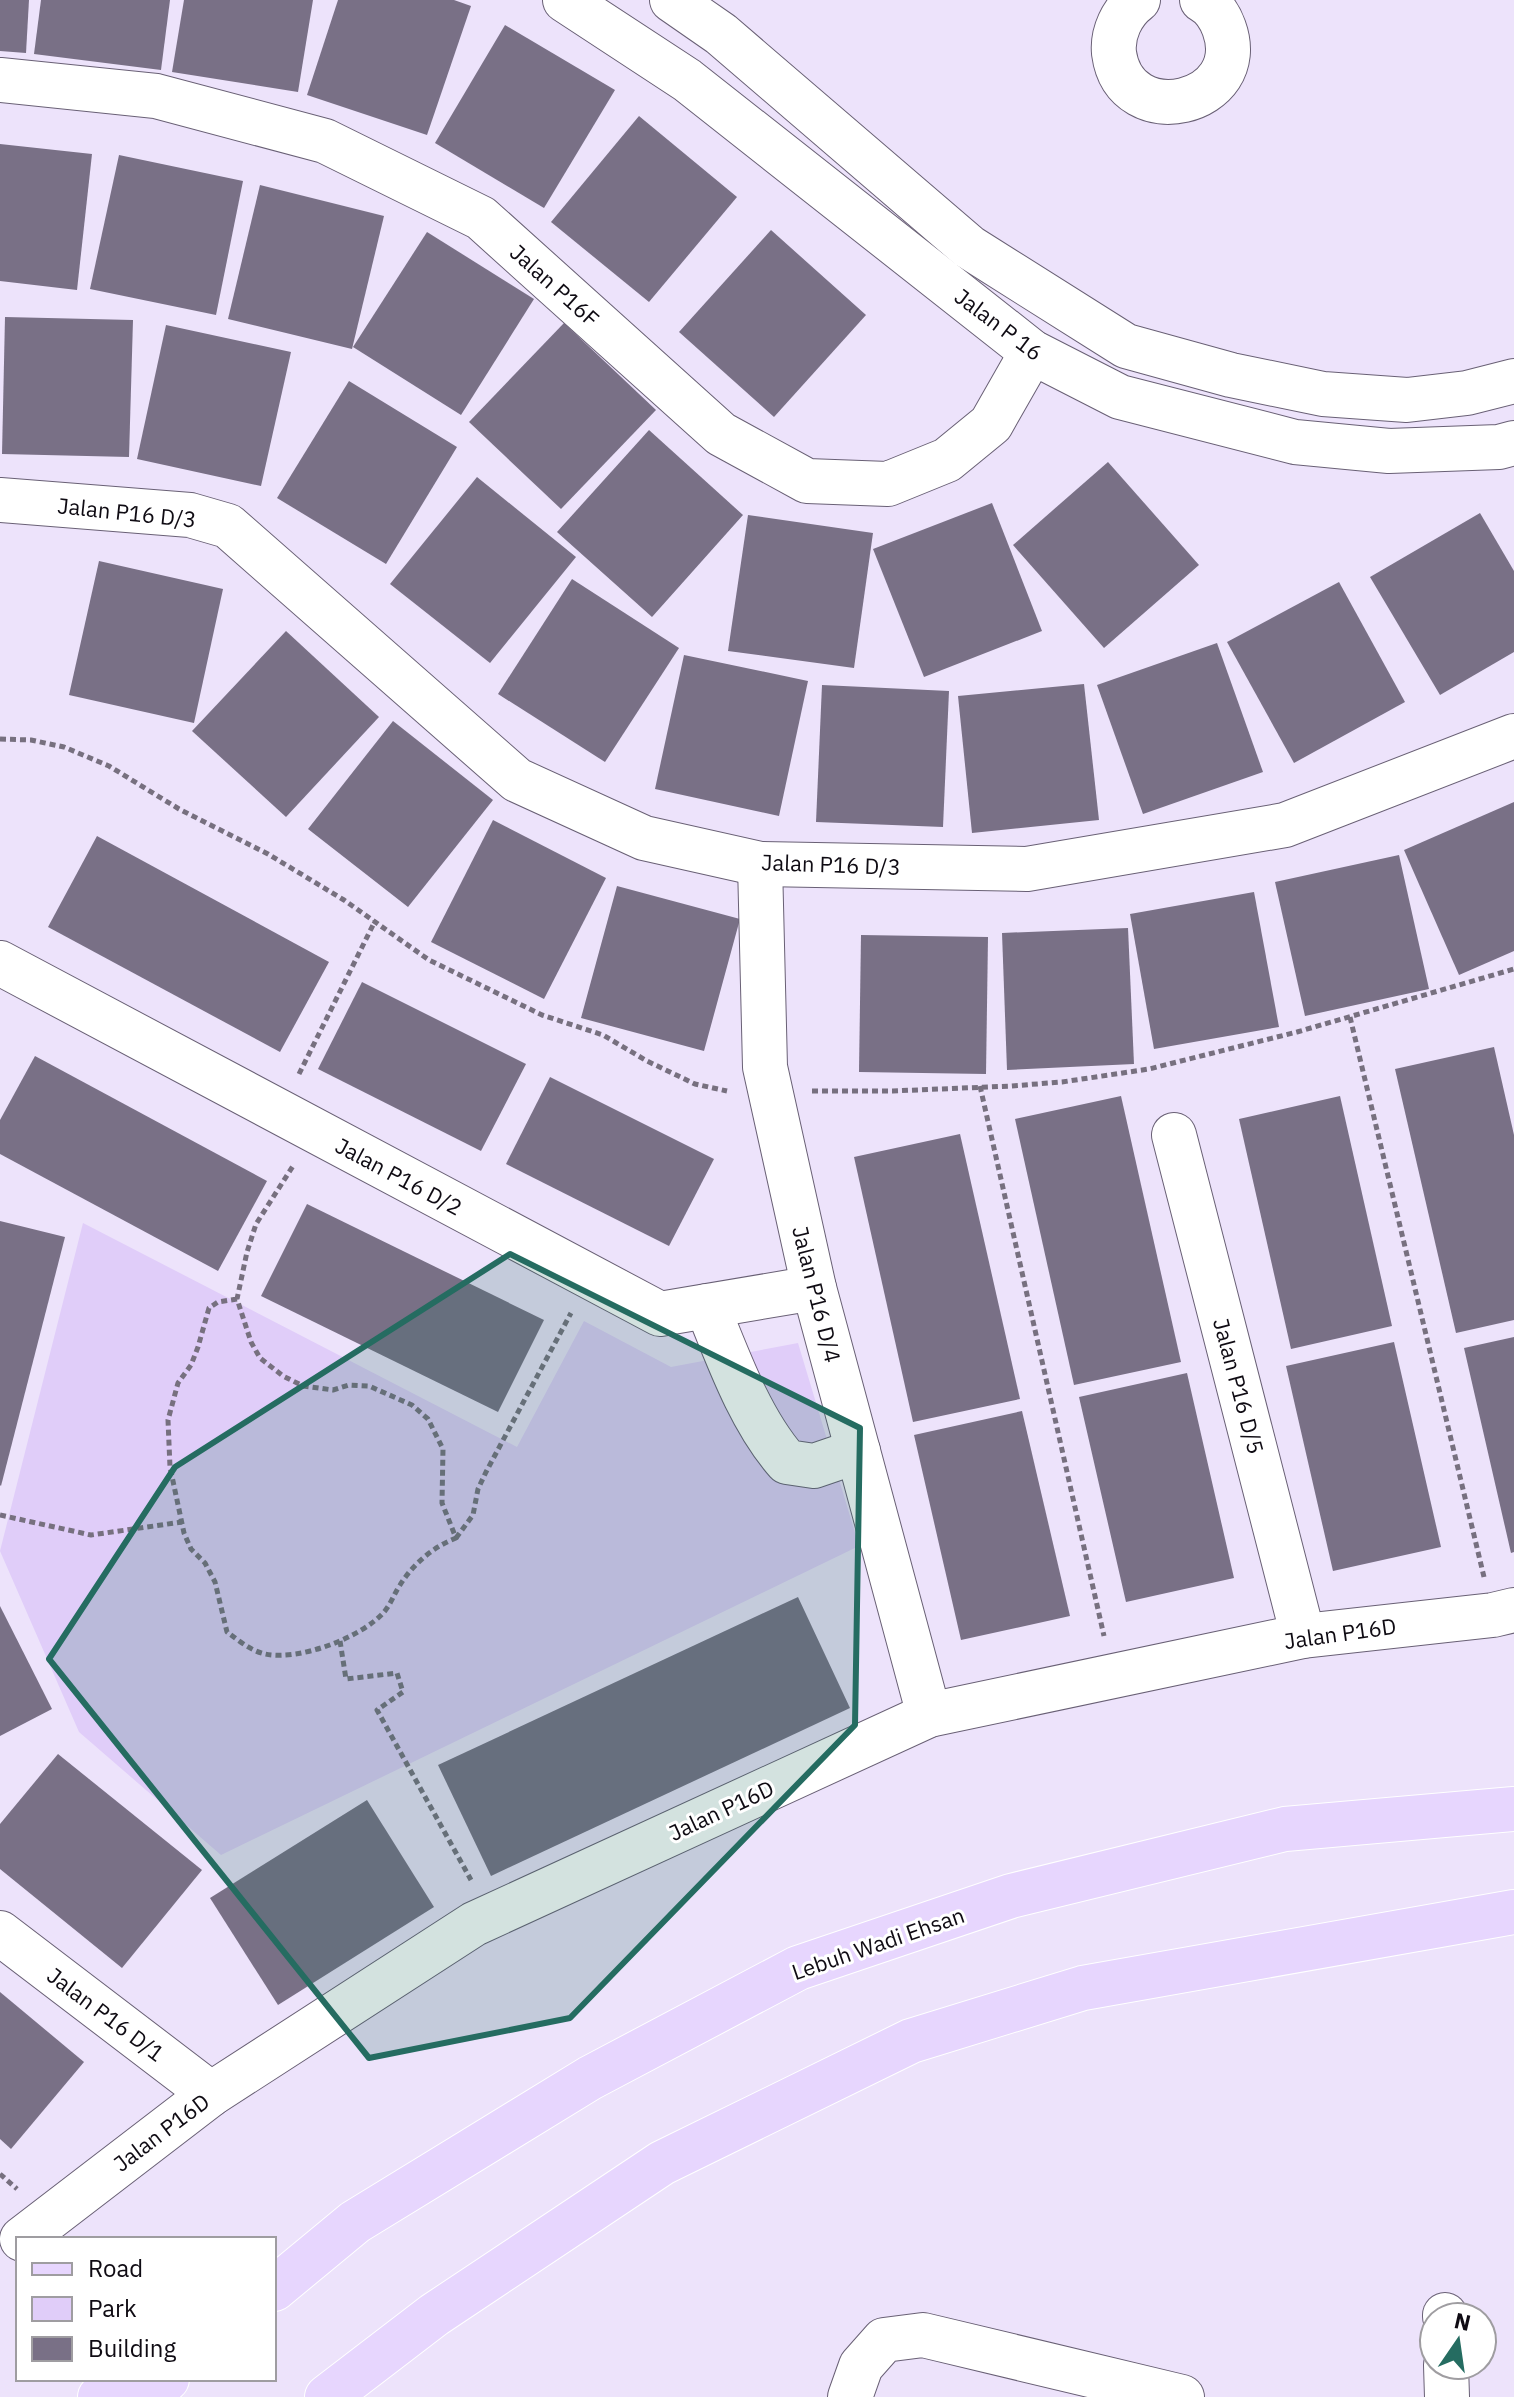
<svg xmlns="http://www.w3.org/2000/svg" width="1514" height="2397" font-family="'IBM Plex Sans',sans-serif">
  <rect width="100%" height="100%" fill="#ede3fb"/>
  <polygon fill="#e0cdf9" points="83,1223 517,1447 584,1321 671,1367 798,1343 859,1546 221,1855 79,1732 0,1551"/>
  <g fill="#797086">
    <polygon points="0,0 29,0 26,53 0,51"/>
    <polygon points="41,0 170,0 161,70 34,54"/>
    <polygon points="184,0 313,0 298,92 172,72"/>
    <polygon points="338,0 454,0 471,6 427,135 307,95"/>
    <polygon points="505,25 615,90 544,208 435,143"/>
    <polygon points="639,116 737,197 649,302 551,222"/>
    <polygon points="0,144 92,154 77,290 0,281"/>
    <polygon points="119,155 243,181 216,315 90,289"/>
    <polygon points="260,185 384,216 352,349 228,319"/>
    <polygon points="771,230 866,315 774,417 679,332"/>
    <polygon points="427,232 534,299 461,415 353,347"/>
    <polygon points="5,317 133,320 129,457 2,454"/>
    <polygon points="564,323 656,410 561,509 469,422"/>
    <polygon points="166,325 291,352 261,486 137,459"/>
    <polygon points="349,381 457,447 386,564 277,498"/>
    <polygon points="649,430 743,515 652,617 557,532"/>
    <polygon points="1108,462 1199,565 1104,648 1013,545"/>
    <polygon points="477,477 576,557 490,663 390,584"/>
    <polygon points="992,503 1042,631 924,677 873,549"/>
    <polygon points="1480,513 1514,571 1514,652 1440,695 1370,577"/>
    <polygon points="748,515 873,533 854,668 728,651"/>
    <polygon points="99,561 223,589 194,723 69,695"/>
    <polygon points="572,579 679,648 605,762 498,694"/>
    <polygon points="1339,582 1405,702 1294,763 1227,642"/>
    <polygon points="286,631 379,717 286,817 192,731"/>
    <polygon points="1217,643 1263,772 1143,814 1097,685"/>
    <polygon points="684,655 808,681 779,816 655,789"/>
    <polygon points="1084,684 1099,820 972,833 958,696"/>
    <polygon points="822,685 949,691 943,827 816,822"/>
    <polygon points="393,721 493,800 408,907 308,829"/>
    <polygon points="1514,802 1514,951 1459,975 1404,850"/>
    <polygon points="493,820 606,878 544,999 431,942"/>
    <polygon points="97,836 329,962 280,1052 48,927"/>
    <polygon points="1399,855 1429,989 1305,1016 1275,882"/>
    <polygon points="617,886 740,919 704,1051 581,1018"/>
    <polygon points="1254,892 1279,1027 1154,1049 1130,914"/>
    <polygon points="1128,928 1134,1064 1007,1070 1002,933"/>
    <polygon points="861,935 988,937 986,1074 859,1072"/>
    <polygon points="362,982 526,1064 481,1151 318,1069"/>
    <polygon points="1494,1047 1514,1135 1514,1320 1456,1333 1395,1069"/>
    <polygon points="35,1056 267,1181 218,1271 0,1154 0,1120"/>
    <polygon points="550,1077 714,1159 669,1246 506,1164"/>
    <polygon points="1121,1096 1181,1362 1074,1385 1015,1119"/>
    <polygon points="1340,1096 1392,1326 1291,1349 1239,1119"/>
    <polygon points="960,1134 1020,1399 913,1422 854,1157"/>
    <polygon points="307,1204 544,1320 498,1412 261,1296"/>
    <polygon points="0,1221 65,1237 1,1486 0,1485"/>
    <polygon points="1514,1337 1514,1552 1511,1553 1464,1348"/>
    <polygon points="1394,1342 1441,1547 1333,1571 1286,1366"/>
    <polygon points="1187,1373 1234,1578 1126,1602 1079,1397"/>
    <polygon points="1022,1411 1070,1616 961,1640 914,1435"/>
    <polygon points="798,1597 850,1708 491,1876 438,1765"/>
    <polygon points="0,1606 52,1709 0,1736"/>
    <polygon points="58,1754 202,1870 122,1968 0,1869 0,1824"/>
    <polygon points="367,1800 434,1907 278,2005 210,1898"/>
    <polygon points="0,1992 84,2062 11,2149 0,2139"/>
  </g>
  <g fill="none" stroke-linecap="round" stroke-linejoin="round">
    <g stroke="#696075" stroke-width="46">
      <g id="minor">
        <polyline points="565,0 687,80 1032,352 1120,397 1295,442 1389,451 1499,447 1514,443"/>
        <polyline points="672,0 721,34 969,247 1126,346 1231,375 1323,394 1407,400 1467,393 1514,381"/>
        <path d="M1138,0C1122,12 1112,33 1114,53C1125,135 1252,105 1224,28C1220,17 1213,6 1202,0"/>
        <polyline points="0,80 156,96 325,141 481,218 721,434 807,481 888,484 947,460 991,424 1032,352"/>
        <polyline points="0,500 190,515 228,526 517,780 644,838 760,864 1027,869 1285,825 1514,736"/>
        <polyline points="760,864 765,1067 814,1288 929,1715"/>
        <polyline points="0,963 660,1314 814,1288"/>
        <polyline points="1174,1135 1303,1636"/>
        <path d="M707,1306C728,1358 750,1420 787,1462L814,1466L858,1451"/>
        <polyline points="0,1933 211,2094"/>
        <polyline points="22,2239 211,2094 474,1924 929,1715 1303,1636 1493,1615 1514,1610"/>
        <polyline points="1445,2315 1445,2317"/>
        <polyline points="1446,2365 1447,2397"/>
        <polyline points="850,2397 861,2366 884,2340 923,2335 1182,2397"/>
      </g>
    </g>
    <g stroke="#fff" stroke-width="46">
      <g id="major">
        <polyline points="274,2289 355,2222 590,2078 798,1968 1011,1896 1285,1829 1514,1809"/>
        <polyline points="100,2397 126,2379"/>
        <polyline points="145,2397 167,2379"/>
        <polyline points="327,2397 434,2315 662,2163 911,2041 1083,1988 1514,1912"/>
      </g>
    </g>
    <g stroke="#77707f" stroke-width="5" stroke-dasharray="6 4" stroke-linecap="butt">
      <polyline points="0,739 31,740 64,747 109,766 179,809 268,854 344,900 429,960 542,1015 603,1035 647,1061 695,1084 727,1091"/>
      <polyline points="1350,1017 1484,1577"/>
      <polyline points="299,1074 375,921"/>
      <polyline points="980,1086 1104,1636"/>
      <polyline points="812,1091 893,1091 1011,1086 1062,1082 1149,1069 1297,1032 1514,969"/>
      <path d="M237,1299L218,1302L209,1308L198,1347L191,1365L178,1383L168,1420L170,1467L184,1533L191,1549L205,1563L215,1582L227,1632C238,1640 251,1651 265,1654C299,1661 361,1638 384,1612C391,1604 394,1594 400,1585C413,1564 433,1547 456,1538L442,1503L443,1449L428,1419L412,1405L369,1386L349,1385L333,1390L303,1386L283,1376L260,1358L251,1342L237,1299L247,1252L256,1224L293,1166"/>
      <polyline points="0,1515 91,1535 182,1522"/>
      <polyline points="456,1538 473,1515 478,1489 486,1472 571,1313"/>
      <polyline points="340,1641 346,1679 397,1673 403,1692 377,1710 471,1880"/>
      <polyline points="0,2174 17,2189"/>
    </g>
    <use href="#minor" stroke="#fff" stroke-width="44"/>
    <use href="#major" stroke="#e7d6fe" stroke-width="44"/>
  </g>
  <path fill="#256c61" fill-opacity="0.2" stroke="#256c61" stroke-width="6" stroke-linejoin="round" d="M510,1254L860,1428L855,1725L570,2018L369,2058L49,1659L175,1467Z"/>
  <g text-anchor="middle" dominant-baseline="central" stroke-width="6" stroke-linejoin="round" paint-order="stroke">
    <g font-size="22" fill="#0f0b13" stroke="#fff">
      <text transform="translate(555 285) rotate(42)">Jalan P16F</text>
      <text transform="translate(999 324) rotate(37)">Jalan P 16</text>
      <text transform="translate(127 512) rotate(6)">Jalan P16 D/3</text>
      <text transform="translate(831 864) rotate(2)">Jalan P16 D/3</text>
      <text transform="translate(399 1176) rotate(28)">Jalan P16 D/2</text>
      <text transform="translate(817 1294) rotate(76)">Jalan P16 D/4</text>
      <text transform="translate(1239 1386) rotate(75)">Jalan P16 D/5</text>
      <text transform="translate(1340 1633) rotate(-8)">Jalan P16D</text>
      <text transform="translate(721 1810) rotate(-25)">Jalan P16D</text>
      <text transform="translate(878 1943) rotate(-19)">Lebuh Wadi Ehsan</text>
      <text transform="translate(106 2014) rotate(37)">Jalan P16 D/1</text>
      <text transform="translate(161 2132) rotate(-37)">Jalan P16D</text>
    </g>
  </g>
  <rect x="16" y="2237" width="260" height="144" fill="#ffffff" stroke="#9f9da1" stroke-width="2"/>
  <rect x="32" y="2263" width="40" height="12" fill="#e7d6fe" stroke="#9f9da1" stroke-width="2"/>
  <text x="88" y="2277" font-size="24" fill="#0f0b13">Road</text>
  <rect x="32" y="2297" width="40" height="24" fill="#e0cdf9" stroke="#9f9da1" stroke-width="2"/>
  <text x="88" y="2317" font-size="24" fill="#0f0b13">Park</text>
  <rect x="32" y="2337" width="40" height="24" fill="#797086" stroke="#9f9da1" stroke-width="2"/>
  <text x="88" y="2357" font-size="24" fill="#0f0b13">Building</text>
  <g transform="translate(1458 2341) rotate(13)"><circle r="38" fill="#ffffff" stroke="#9f9da1" stroke-width="2"/>
  <path d="M0-6L14 30L0 20L-14 30Z" fill="#256c61"/>
  <text y="-12" font-size="22" font-weight="bold" text-anchor="middle" fill="#0f0b13">N</text>
  </g>
</svg>
